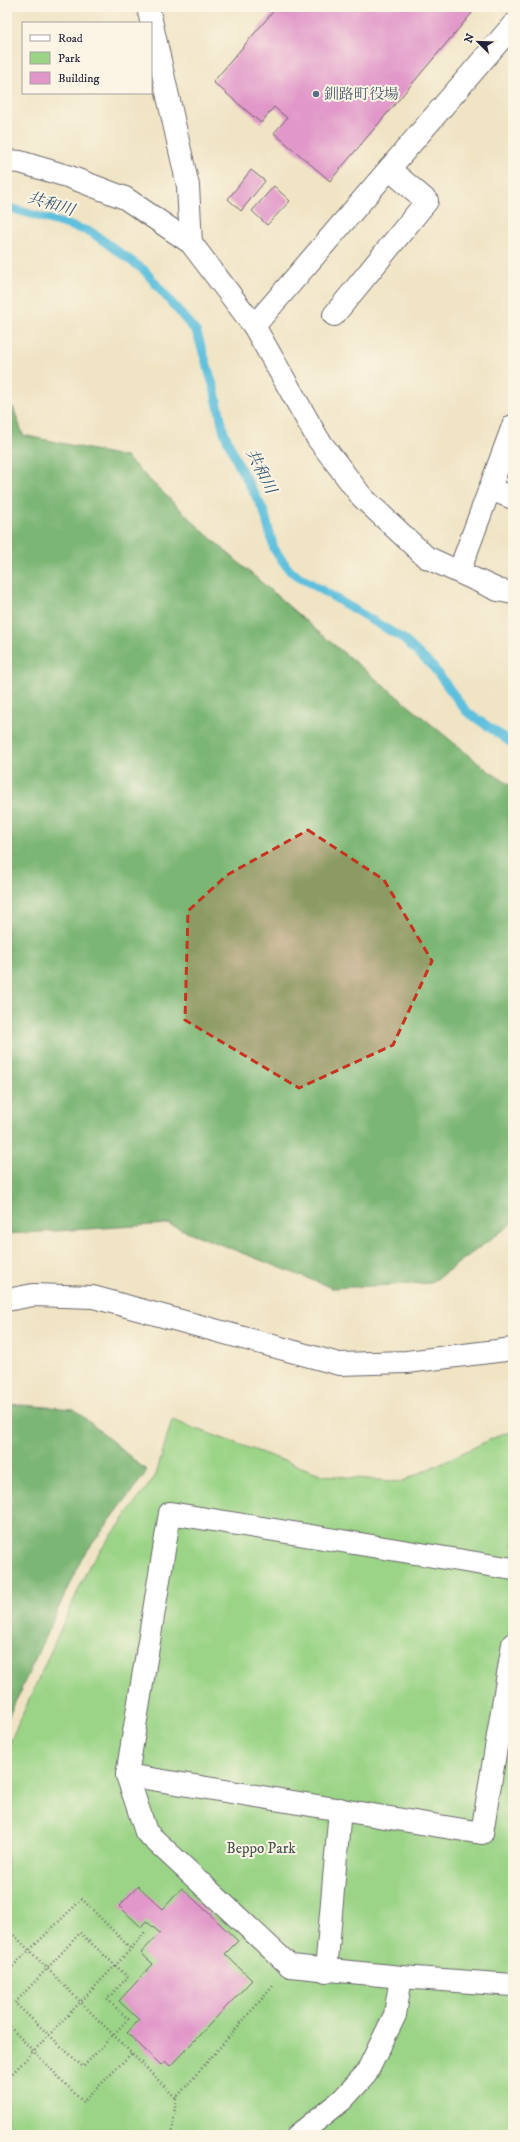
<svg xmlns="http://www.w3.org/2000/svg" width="520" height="2142" font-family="'IM FELL DW Pica','Noto Serif JP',serif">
  <rect width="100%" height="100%" fill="#fcf5e5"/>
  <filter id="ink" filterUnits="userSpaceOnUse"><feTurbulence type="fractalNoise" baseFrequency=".025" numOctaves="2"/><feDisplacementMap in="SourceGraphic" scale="8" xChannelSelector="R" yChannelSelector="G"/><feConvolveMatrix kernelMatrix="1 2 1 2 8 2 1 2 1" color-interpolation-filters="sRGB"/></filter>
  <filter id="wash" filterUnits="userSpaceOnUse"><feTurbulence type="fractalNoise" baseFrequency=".012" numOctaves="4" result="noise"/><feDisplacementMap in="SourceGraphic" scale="16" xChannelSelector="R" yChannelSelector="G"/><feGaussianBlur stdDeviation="0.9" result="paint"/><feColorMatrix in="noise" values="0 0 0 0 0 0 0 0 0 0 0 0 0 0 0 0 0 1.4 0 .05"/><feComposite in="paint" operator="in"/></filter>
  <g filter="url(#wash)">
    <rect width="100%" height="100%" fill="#f0e4c5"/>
    <polygon fill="#9bd487" stroke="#5e7b61" points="172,1420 323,1475 401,1482 502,1434 513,1432 513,2135 7,2135 7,1749 89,1566 156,1475"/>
    <g fill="#7cb674" stroke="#4f6c58">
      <polygon points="7,407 13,407 23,435 126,457 206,534 316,630 487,770 513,787 513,1223 431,1283 332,1288 168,1224 7,1234"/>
      <polygon points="7,1404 74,1409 147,1471 81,1559 7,1720"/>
    </g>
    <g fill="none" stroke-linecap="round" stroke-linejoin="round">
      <polyline stroke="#5fc0dd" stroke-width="9" points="7,207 91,232 144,270 197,333 214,388 224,432 239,466 264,511 274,549 290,571 402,638 433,667 466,711 513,744"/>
    </g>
    <g id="blocks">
      <g fill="#e197c9">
        <polygon points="277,7 477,7 330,181 274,133 287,118 274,107 261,123 213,82"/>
        <polygon points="251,170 265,181 241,211 228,199"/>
        <polygon points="274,186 290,201 267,225 252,211"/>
        <polygon points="138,1886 163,1909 182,1888 238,1941 225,1954 252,1980 170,2066 165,2061 161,2065 127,2033 139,2020 119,2001 153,1964 141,1953 160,1933 146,1921 141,1927 119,1906"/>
      </g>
    </g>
  </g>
  <g filter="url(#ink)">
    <use href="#blocks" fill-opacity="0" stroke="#6a666b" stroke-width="1"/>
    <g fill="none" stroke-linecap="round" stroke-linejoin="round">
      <g stroke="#6a666b" stroke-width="24">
        <g id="minor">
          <polyline points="148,7 188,186 191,243"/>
          <polyline points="7,161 20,162 70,177 125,198 191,243 254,326 318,439 362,497 426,557 498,590 513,593"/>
          <polyline points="334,315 427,201 389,169"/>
          <polyline points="254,326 513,25"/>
          <polyline points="490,489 513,498"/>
          <polyline points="459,572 513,426"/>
          <polyline points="7,1300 33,1295 93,1297 339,1364 407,1362 513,1349"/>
          <polyline points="513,1569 170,1513 127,1775 482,1833 513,1644"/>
          <polyline points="127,1775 146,1832 290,1966 401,1977 513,1985"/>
          <polyline points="326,1971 340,1809"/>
          <polyline points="298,2135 342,2100 366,2074 395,2015 401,1977"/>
        </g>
      </g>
      <g stroke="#6a666b" stroke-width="2.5" stroke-dasharray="1 3" stroke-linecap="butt">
        <polygon points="80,1933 128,1977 107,1999 128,2019 83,2067 15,2003"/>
        <polyline points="14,1935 176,2098"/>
        <polyline points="7,1972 82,1899 131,1949"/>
        <polyline points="7,2024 83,2102 132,2053"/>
        <polyline points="7,2079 131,1949 145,1932"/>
        <polyline points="172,2135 176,2098 273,1986"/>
      </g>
      <use href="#minor" stroke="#fff" stroke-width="22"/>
    </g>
  </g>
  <path fill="#c8321e" fill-opacity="0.2" stroke="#c8321e" stroke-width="3" stroke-dasharray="8 5" stroke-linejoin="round" d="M308,830L384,880L432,961L393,1045L299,1088L185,1020L188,911L227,875Z"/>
  <circle fill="#5c6f8a" stroke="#fcf5e5" stroke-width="1.5" cx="316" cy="94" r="4"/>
  <g text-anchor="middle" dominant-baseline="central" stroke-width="4" stroke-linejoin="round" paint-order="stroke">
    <g font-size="15" fill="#4e5e75" stroke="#fcf5e5" text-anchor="start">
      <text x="324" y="94">釧路町役場</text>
    </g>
    <g font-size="15" fill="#465752" stroke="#fcf5e5">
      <text x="261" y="1848">Beppo Park</text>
    </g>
    <g font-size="16" font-style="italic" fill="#375974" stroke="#fcf5e5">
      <text transform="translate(51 204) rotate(17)">共和川</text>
      <text transform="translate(261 471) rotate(63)">共和川</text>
    </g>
  </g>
  <rect width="520" height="2142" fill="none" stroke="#fcf5e5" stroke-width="24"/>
  <rect x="22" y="22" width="130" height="72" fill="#fcf5e5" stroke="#a5a1a1"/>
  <rect x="30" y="35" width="20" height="6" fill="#ffffff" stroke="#a5a1a1"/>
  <text x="58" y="42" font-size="12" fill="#22223b">Road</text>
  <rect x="30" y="52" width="20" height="12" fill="#9bd487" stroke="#a5a1a1"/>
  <text x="58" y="62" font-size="12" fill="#22223b">Park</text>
  <rect x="30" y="72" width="20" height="12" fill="#e197c9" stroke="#a5a1a1"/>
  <text x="58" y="82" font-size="12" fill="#22223b">Building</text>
  <g transform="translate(478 42) rotate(293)" stroke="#fcf5e5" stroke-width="3" paint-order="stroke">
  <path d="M0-3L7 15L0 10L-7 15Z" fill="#22223b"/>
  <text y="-6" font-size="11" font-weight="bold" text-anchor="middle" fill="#22223b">N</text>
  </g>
</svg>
